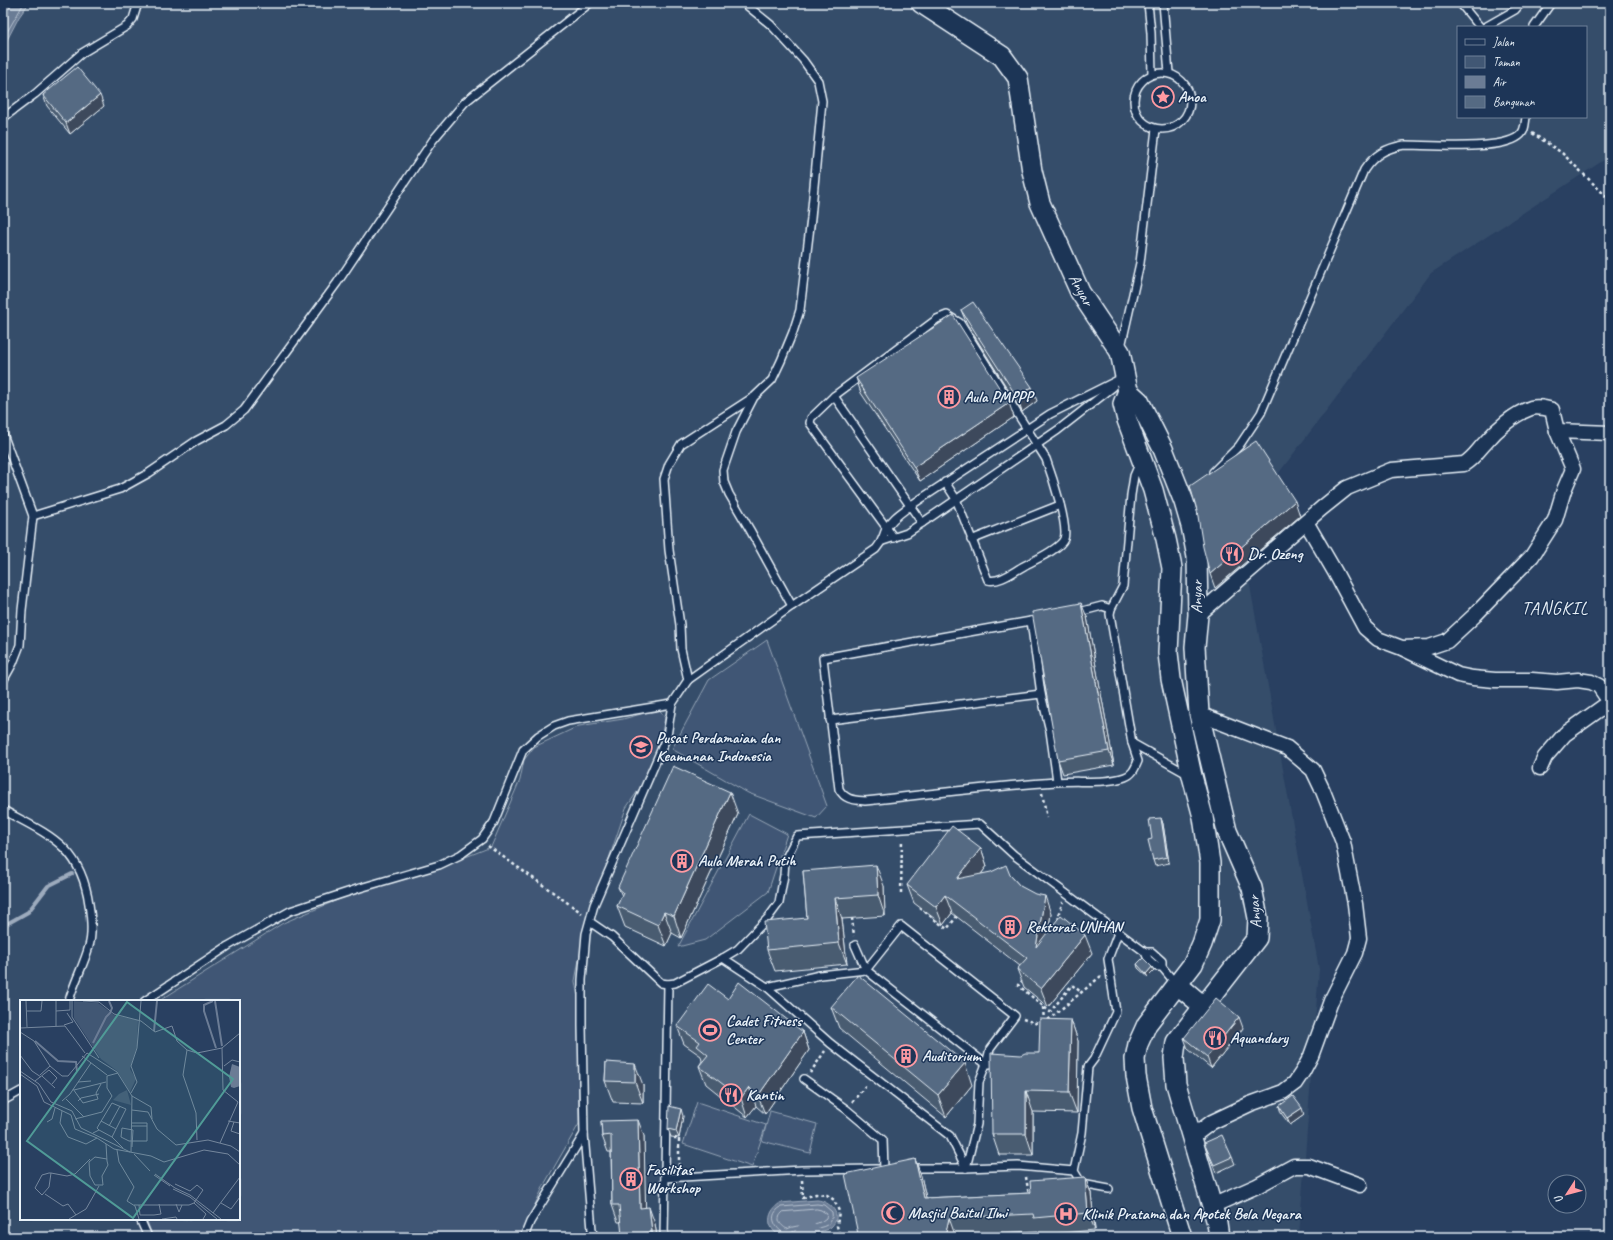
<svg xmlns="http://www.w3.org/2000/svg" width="1613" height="1240" font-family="Caveat,sans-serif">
  <rect width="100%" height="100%" fill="#294061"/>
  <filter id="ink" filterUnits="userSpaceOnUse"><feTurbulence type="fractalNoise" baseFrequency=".025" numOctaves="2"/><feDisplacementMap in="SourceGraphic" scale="8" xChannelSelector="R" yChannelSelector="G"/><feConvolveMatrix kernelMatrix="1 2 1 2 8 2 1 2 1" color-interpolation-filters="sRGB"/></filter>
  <g filter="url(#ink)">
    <path fill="#364d6b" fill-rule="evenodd" d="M3,3H1610V156L1431,273L1239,525L1319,969L1299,1237H3ZM1458,27H1586V117H1458ZM21,1001H239V1219H21Z"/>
    <g fill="#415774" stroke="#94a4b6">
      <polygon points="767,640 827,806 816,818 748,793 672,749 709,680"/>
      <polygon points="659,709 665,718 655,766 626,808 584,933 575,981 578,998 579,1124 545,1183 520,1237 153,1237 146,1219 239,1219 239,1001 159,1001 283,923 380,882 425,873 491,847 520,780 524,760 534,747 579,726 623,719"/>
      <polygon points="749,814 787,834 768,892 705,940 678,947"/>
      <polygon points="697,1102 766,1125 752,1167 683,1144"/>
      <polygon points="770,1111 817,1124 810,1153 762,1141"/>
    </g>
    <g fill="#6b7c95" stroke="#9dabbd">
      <polygon points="3,3 29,3 19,17 6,42 3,44"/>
      <path d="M817,1200C830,1201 844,1215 831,1227C824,1233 792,1237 783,1236C777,1236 772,1230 770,1224C768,1215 773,1208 780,1203Z"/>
    </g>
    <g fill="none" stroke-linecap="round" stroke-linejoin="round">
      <g stroke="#b6c2d0" stroke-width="1">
        <polyline points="3,39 24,3"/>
        <path d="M817,1209L821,1210L827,1214L826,1218C816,1228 799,1223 787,1229C780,1225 775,1219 783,1212Z"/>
        <path d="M784,1237L783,1233C774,1226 768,1215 781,1207L817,1204L824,1205L832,1212C836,1235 800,1225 791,1233L790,1237"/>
      </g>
      <polyline stroke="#9dabbd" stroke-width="4" points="3,926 28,912 48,886 72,874"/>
      <polyline stroke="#6b7c95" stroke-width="25" points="808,1234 809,1237"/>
      <g stroke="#e8f1f8" stroke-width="10">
        <g id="lane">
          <polyline points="744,3 771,25 803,60 818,81 822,101 811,218 800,310 793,332 781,361 772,380 754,397 736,432 723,470 724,482 729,494 750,530 792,606"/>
          <polyline points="1148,3 1151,33 1152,74"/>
          <polyline points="1163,3 1169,73"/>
          <polyline points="1460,3 1480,27"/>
          <polyline points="1485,27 1515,10 1521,3"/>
          <polyline points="1534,27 1551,3"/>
          <circle cx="1162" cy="101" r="28"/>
          <polyline points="3,118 35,94 82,53 127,26 133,19 138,3"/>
          <polyline points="1121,347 1140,263 1156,129"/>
          <polyline points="834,396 811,418 810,423 894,538"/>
          <polyline points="3,434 33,516 22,610 20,645 13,663 3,681"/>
          <path d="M1213,472L1239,446L1261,413L1364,170C1374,155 1386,148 1404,145C1429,145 1500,151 1519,136C1525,132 1525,124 1526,117"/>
          <polyline points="33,516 120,489 149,473 196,441 226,425 244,410 337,283 433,140 465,102 590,3"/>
          <path d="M922,523L834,396L937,319L947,315L960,323L1046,459C1051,473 1069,526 1064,539C1059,550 1034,560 1024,566C1014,571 1000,583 988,580L956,499L945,482"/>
          <polyline points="971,540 1060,505"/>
          <polyline points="883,541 907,533 922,523 1058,430 1113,387"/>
          <polyline points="1111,609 1110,614 1132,743 1189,775"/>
          <polyline points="1075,613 1102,606 1111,609 1123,586 1131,495 1134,476 1140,462"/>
          <path d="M1042,619L823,658L839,789C845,800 854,800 865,801C929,794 992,786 1056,782C1076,780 1106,784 1125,777C1133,774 1135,768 1138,761L1132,743"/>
          <polyline points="1031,621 1041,694 1050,731 1057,781"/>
          <polyline points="688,680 681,649 680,625 669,550 664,479 669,464 681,444 752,398"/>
          <polyline points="830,720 1041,694"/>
          <path d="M3,810C49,835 81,846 89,904C91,917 93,933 89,946C84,965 74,982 69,1001"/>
          <polyline points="590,922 612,937 661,983 668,984 675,983 723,958 738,949 768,918 779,903 784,875 785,860 797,836 980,824 1014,855 1145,952 1148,959 1157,967 1162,967 1176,984"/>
          <polyline points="855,945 866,970 986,1064 990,1064"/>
          <polyline points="1145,952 1152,952 1162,961 1162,967"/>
          <polyline points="723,958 767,987 830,1043 950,1136 966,1168"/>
          <polyline points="767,987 820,975 866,970 901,926 1015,1016 990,1049 986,1064 979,1082 977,1124 966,1168"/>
          <polyline points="145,1001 228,946 290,911 360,888 439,865 460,855 482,839 494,822 523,750 538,736 554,726 568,721 672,704"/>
          <polyline points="804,1079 846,1109 883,1140 884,1169"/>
          <polyline points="3,1101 21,1091"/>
          <polyline points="911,1168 966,1168 1018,1166 1074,1171"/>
          <polyline points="665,1178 802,1170 878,1169"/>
          <polyline points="1109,1189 1082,1184 1074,1171 1082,1133 1088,1067 1094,1059 1116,1012 1108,959 1118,933"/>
          <polyline points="140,1219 148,1237"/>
          <polyline points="524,1237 530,1222 584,1134"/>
          <path d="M594,1237L592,1230L584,1134L582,1026V980L586,934L594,905L667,736L672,704L688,680L792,606L876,549C883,541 882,538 886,529C891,519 902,512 910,506L1050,414L1124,377"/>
          <polyline points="664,1237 668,984"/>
        </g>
      </g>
      <g stroke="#e8f1f8" stroke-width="17">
        <g id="street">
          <polyline points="1557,431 1610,433"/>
          <path d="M1198,615L1322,508L1347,488L1391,470L1464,464C1474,458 1478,450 1486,442C1497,429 1514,414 1531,408C1538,406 1545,408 1552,410L1557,431L1573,469L1564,490L1555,520L1532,556L1474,616L1447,641L1429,647L1402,648L1378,639L1365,628L1335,572L1306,522"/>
          <polyline points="1404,649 1458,675 1473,678 1495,680 1532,680 1557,682 1578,680 1591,682 1599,686 1610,702"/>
          <polyline points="1540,768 1545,757 1565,734 1610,702"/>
          <polyline points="1192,1137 1212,1122 1250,1104 1283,1092 1295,1083 1303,1071 1311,1056 1331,1001 1355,953 1359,938 1355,904 1343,842 1323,791 1313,770 1287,748 1199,714"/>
          <polyline points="1212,1206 1257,1186 1294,1166 1309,1166 1360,1185"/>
        </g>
      </g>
      <g stroke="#e8f1f8" stroke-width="22">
        <g id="secondary">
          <polyline points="921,3 1002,56 1018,78 1032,171 1040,203 1080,292 1120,352 1128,391 1139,401 1163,449 1184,502 1191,526 1197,557 1198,615 1195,647 1199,714 1227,831 1252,888 1258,918 1257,938 1176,1042 1174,1058 1176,1084 1217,1223 1219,1237"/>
          <polyline points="1128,391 1123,404 1127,420 1153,490 1166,539 1172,568 1168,653 1171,679 1192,776 1203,817 1210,863 1210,920 1202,944 1193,964 1147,1024 1138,1044 1135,1059 1136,1076 1142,1108 1182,1237"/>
          <polyline points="1178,985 1203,1006"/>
        </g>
      </g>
      <g stroke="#e8f1f8" stroke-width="2.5" stroke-dasharray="3 3" stroke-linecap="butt">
        <polyline points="1532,133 1562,153 1610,200"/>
        <polyline points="1610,373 1607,401 1610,414"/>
        <polyline points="1042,793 1047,818"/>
        <polyline points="488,846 582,913"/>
        <polyline points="901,893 902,839"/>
        <polyline points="920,908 947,929 958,915"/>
        <polyline points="852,918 854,936"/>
        <polyline points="1059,920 1058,915 1063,902"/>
        <polyline points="1023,980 1018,985 1050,1012 1072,985 1081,992"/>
        <polyline points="1043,1007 1044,1022"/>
        <polyline points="1023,1019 1041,1025"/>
        <polyline points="1048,1020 1101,976"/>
        <polyline points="810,1073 825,1051"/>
        <polyline points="852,1102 867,1084"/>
        <polyline points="674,1138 679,1138 679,1167"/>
        <polyline points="1026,1177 1029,1196"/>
        <polyline points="802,1180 803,1198 816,1194 827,1195 834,1200 839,1211 837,1226 840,1237"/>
        <polyline points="1033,1228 1034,1237"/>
      </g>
      <use href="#lane" stroke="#1d3557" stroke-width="7"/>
      <use href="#street" stroke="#1d3557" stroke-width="14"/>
      <use href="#secondary" stroke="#1d3557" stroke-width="19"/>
    </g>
    <g fill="#495b71" stroke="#e8f1f8">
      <polygon points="43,95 104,106 70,134 47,106"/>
      <polygon points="961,310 1037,401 1022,412 967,324"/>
      <polygon points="856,378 1014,417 920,481 861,393"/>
      <polygon points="1087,617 1114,765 1063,774 1058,760"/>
      <polygon points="738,814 681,938 672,933 666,946 625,927 617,906 622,896 618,887"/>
      <polygon points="1161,818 1163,824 1169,863 1155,866 1153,860 1152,839"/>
      <polygon points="981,848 987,866 981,874 1010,875 1020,886 1051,914 1048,931 1092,953 1048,1007 1024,987 1017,969 1020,966 952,913 943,925 914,903 907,885"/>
      <polygon points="803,871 884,886 885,916 842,919 847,964 775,971 767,950 807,918"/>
      <polygon points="1137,964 1152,967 1154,971 1148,977 1138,968"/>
      <polygon points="728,999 803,1032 809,1050 765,1114 756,1106 747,1117 706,1084 699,1066 702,1061 701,1056 684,1044 677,1026"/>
      <polygon points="831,1007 972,1085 946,1117 839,1028"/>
      <polygon points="1071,1020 1078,1041 1077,1113 1033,1112 1033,1155 999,1155 992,1134 1021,1055 1039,1053"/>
      <polygon points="1243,1028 1211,1068 1188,1049 1184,1038"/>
      <polygon points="606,1062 643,1085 643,1103 613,1102 605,1081"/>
      <polygon points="1279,1106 1304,1115 1290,1125 1281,1113"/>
      <polygon points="683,1116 679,1138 671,1137 668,1129"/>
      <polygon points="601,1121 644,1136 645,1208 655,1224 657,1237 623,1237 621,1222 618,1222 612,1205 611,1152 608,1152 602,1136"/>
      <polygon points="1204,1143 1232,1157 1235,1164 1216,1173"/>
      <polygon points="915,1159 921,1176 926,1198 1031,1193 1085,1177 1091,1193 1095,1230 1040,1235 1038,1231 955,1235 858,1234"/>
    </g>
    <g fill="#3c4a5c" stroke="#e8f1f8">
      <polygon points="100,95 104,106 70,134 66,123"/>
      <polygon points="1032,387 1037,401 1022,412 1017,397"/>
      <polygon points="1009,403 1014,417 920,481 914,467"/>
      <polygon points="1295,501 1300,516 1215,588 1210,574"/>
      <polygon points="1081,603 1087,617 1114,765 1109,751"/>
      <polygon points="730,792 738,814 681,938 674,916"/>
      <polygon points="1161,818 1163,824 1169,863 1167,857"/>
      <polygon points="981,848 987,866 964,897 957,879"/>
      <polygon points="876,865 884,886 885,916 878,895"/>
      <polygon points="945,895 952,913 943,925 936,907"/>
      <polygon points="1045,896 1051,914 1042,965 1036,947"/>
      <polygon points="835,898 842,919 847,964 839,943"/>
      <polygon points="664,912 672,933 666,946 658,925"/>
      <polygon points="1085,935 1092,953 1048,1007 1041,989"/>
      <polygon points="1152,967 1154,971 1148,977 1146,974"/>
      <polygon points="1239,1017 1243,1028 1211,1068 1207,1057"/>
      <polygon points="1071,1020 1078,1041 1077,1113 1069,1092"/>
      <polygon points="803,1032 809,1050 765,1114 758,1096"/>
      <polygon points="965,1063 972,1085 946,1117 938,1095"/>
      <polygon points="635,1064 643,1085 643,1103 635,1082"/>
      <polygon points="749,1087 756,1106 747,1117 741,1098"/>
      <polygon points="1026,1091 1033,1112 1033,1155 1026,1134"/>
      <polygon points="1302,1108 1304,1115 1290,1125 1287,1118"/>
      <polygon points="681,1109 683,1116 679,1138 676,1131"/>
      <polygon points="638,1120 644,1136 646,1225 640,1208"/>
      <polygon points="915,1159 921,1176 930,1215 924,1198"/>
      <polygon points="1085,1177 1091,1193 1095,1230 1088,1213"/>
      <polygon points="649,1207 655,1224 657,1237 654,1237 652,1232"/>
      <polygon points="949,1218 955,1235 955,1237 945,1237"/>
    </g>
    <g fill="#556a83" stroke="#e8f1f8">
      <polygon points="77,67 100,95 66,123 43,95"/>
      <polygon points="973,302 1032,387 1017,397 961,310"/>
      <polygon points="953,315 1009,403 914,467 856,378"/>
      <polygon points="1256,441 1295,501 1210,574 1203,547 1197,510 1190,486"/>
      <polygon points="1081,603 1109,751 1058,760 1032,612"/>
      <polygon points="673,766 730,792 674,916 664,912 658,925 617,906 623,893 618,887"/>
      <polygon points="1161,818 1167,857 1153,860 1148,840 1152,839 1149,819"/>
      <polygon points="952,826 981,848 957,879 991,872 1006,865 1010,875 1020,886 1035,894 1045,896 1036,947 1061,915 1085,935 1041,989 1017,969 1027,958 945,895 936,907 907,885"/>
      <polygon points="876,865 878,895 835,898 839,943 767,950 764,922 807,918 803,871"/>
      <polygon points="1143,958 1152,967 1146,974 1137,964"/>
      <polygon points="858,975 965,1063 938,1095 831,1007"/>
      <polygon points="739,982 803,1032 758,1096 749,1087 741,1098 699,1066 708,1055 697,1046 700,1042 677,1026 708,984 728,999"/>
      <polygon points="1216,998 1239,1017 1207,1057 1184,1038"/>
      <polygon points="1040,1019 1071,1020 1069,1092 1026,1091 1026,1134 992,1134 991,1053 1021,1055 1025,1053 1039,1053"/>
      <polygon points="606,1062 635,1064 635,1082 605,1081"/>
      <polygon points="1293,1096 1302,1108 1287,1118 1279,1106"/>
      <polygon points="669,1106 681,1109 676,1131 668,1129"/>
      <polygon points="638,1120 640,1208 649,1207 652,1232 622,1236 619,1205 612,1205 611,1135 602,1136 601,1121"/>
      <polygon points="1222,1135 1232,1157 1214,1165 1204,1143"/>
      <polygon points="915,1159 924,1198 1031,1193 1030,1181 1085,1177 1088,1213 1034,1218 1033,1214 949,1218 945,1237 853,1237 853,1234 858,1234 845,1174"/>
    </g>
  </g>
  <defs>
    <g id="sight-ring" transform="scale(1.15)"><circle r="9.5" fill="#1d3557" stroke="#ff9aa2" stroke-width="1.5"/><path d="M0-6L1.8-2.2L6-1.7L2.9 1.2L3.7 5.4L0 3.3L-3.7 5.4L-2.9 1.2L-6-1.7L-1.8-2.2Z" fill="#ff9aa2"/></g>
    <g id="building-ring" transform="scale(1.15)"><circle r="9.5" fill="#1d3557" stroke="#ff9aa2" stroke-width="1.5"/><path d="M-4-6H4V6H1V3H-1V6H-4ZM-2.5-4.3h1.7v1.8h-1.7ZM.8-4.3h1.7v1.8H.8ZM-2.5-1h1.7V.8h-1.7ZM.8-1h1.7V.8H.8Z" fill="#ff9aa2"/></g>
    <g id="restaurant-ring" transform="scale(1.15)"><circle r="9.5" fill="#1d3557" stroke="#ff9aa2" stroke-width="1.5"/><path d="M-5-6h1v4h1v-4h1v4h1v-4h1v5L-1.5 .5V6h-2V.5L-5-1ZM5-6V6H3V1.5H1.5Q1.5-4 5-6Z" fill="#ff9aa2"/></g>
    <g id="university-ring" transform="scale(1.15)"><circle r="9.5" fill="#1d3557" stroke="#ff9aa2" stroke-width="1.5"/><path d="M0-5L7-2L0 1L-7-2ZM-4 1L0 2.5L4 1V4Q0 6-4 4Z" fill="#ff9aa2"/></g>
    <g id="stadium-ring" transform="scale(1.15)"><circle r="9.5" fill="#1d3557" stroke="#ff9aa2" stroke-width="1.5"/><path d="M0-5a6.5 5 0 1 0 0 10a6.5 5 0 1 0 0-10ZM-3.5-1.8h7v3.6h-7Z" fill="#ff9aa2"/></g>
    <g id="mosque-ring" transform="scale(1.15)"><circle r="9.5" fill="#1d3557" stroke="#ff9aa2" stroke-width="1.5"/><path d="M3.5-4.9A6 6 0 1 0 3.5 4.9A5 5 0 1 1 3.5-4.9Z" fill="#ff9aa2"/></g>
    <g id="hospital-ring" transform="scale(1.15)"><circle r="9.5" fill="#1d3557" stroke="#ff9aa2" stroke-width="1.5"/><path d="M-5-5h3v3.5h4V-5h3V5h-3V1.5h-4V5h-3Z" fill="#ff9aa2"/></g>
  </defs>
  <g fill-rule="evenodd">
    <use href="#sight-ring" x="1163" y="97"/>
    <use href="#building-ring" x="949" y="397"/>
    <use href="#restaurant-ring" x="1232" y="554"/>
    <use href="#university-ring" x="641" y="747"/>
    <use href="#building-ring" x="682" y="861"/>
    <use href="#building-ring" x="1010" y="927"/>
    <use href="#stadium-ring" x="710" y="1030"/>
    <use href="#restaurant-ring" x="1215" y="1038"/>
    <use href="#building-ring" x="906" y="1056"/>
    <use href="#restaurant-ring" x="731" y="1095"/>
    <use href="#building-ring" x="631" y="1179"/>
    <use href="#mosque-ring" x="893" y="1213"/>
    <use href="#hospital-ring" x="1066" y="1214"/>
  </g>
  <g text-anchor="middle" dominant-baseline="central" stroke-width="3" stroke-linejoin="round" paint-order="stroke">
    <g font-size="16" font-weight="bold" fill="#e8f1f8" stroke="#1d3557" text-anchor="start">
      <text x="1178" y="97">Anoa</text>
      <text x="964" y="397">Aula PMPPP</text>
      <text x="1248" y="554">Dr. Ozeng</text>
      <text x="656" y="738">Pusat Perdamaian dan<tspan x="656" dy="18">Keamanan Indonesia</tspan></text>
      <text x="698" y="861">Aula Merah Putih</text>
      <text x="1026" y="927">Rektorat UNHAN</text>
      <text x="726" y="1021">Cadet Fitness<tspan x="726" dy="18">Center</tspan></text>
      <text x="1230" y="1038">Aquandary</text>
      <text x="922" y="1056">Auditorium</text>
      <text x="746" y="1095">Kantin</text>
      <text x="646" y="1170">Fasilitas<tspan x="646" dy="18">Workshop</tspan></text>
      <text x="908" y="1213">Masjid Baitul Ilmi</text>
      <text x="1082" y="1214">Klinik Pratama dan Apotek Bela Negara</text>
    </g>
    <g font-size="16" fill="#e8f1f8" stroke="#1d3557">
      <text transform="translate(1081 290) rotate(61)">Anyar</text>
      <text transform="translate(1197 597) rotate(-90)">Anyar</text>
      <text transform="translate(1255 912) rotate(-95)">Anyar</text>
    </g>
    <g font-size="18" letter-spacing="1" fill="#e8f1f8" stroke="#1d3557">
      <text x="1555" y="608">TANGKIL</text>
    </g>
  </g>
  <g transform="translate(20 1000)">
    <rect width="220" height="220" fill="#294061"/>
    <path d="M54,1L78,3L94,15L118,20L117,46L110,69L116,79L110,92L97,71L81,59L54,18ZM107,90L111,105L93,100L99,94Z" fill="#415774"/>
    <path d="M212,64L220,67V86L214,88L211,87L209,77Z" fill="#6b7c95"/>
    <path fill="none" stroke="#6b7c95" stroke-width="2" d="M193,1L184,5V11L196,48M195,1L202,46M134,31L137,1M15,41L38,61L56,62L57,72M73,43L86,17L90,13L92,8L89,1"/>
    <path fill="none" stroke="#75879d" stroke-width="1" d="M6,1L7,27M36,1V26M52,1V17L79,58M63,1L79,2L94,14L121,21L135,32L152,26L157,41L167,50L177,53L202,48L220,33M7,11H21L22,1M36,11L50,10V1M44,25L53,22L47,13M0,28L45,26L65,53M0,32L14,41L30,66L42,76H48L67,53L97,72L112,96L111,152M167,50L163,75L176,113L177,140M0,55L12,71L21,77M62,56L87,75M204,66L212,60L220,62M0,71L19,84L31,102L52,111L61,128L110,152M0,74L17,86L24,102L51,115L55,129L77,138L94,149L131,156L144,162L184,150L208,154L220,165M20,75L30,66M22,76L35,88M15,81L29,70L37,78L32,84M58,82L71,81M53,89L63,103L78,99L76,93L81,84M54,90L86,82M111,93L117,82L111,66L117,48L121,1M112,96L131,107L132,119M46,99L64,117M42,101L50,94L71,63M58,101L61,98L79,94M112,110L128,112L137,129L156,145L188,140L211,146L220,152M42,111L40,123L48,137L66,144L77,138M55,119L82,112L92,96L87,88V76L98,73M81,121L96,129M208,121L220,123M27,122L32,119L35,108M214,122L211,131L220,134M112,123H127V126M89,126L100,106M111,126H127V141H109L101,137L102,128L113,130M79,130L77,128L92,103L106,109L92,137L103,148M73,133L79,130L92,137M200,143L218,102L203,90L202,48M86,144L87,161L88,165L82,176L83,185H75L70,176L69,162L75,157L87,159M112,147L113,130M97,150L99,162L114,187L107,201L115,206L119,219M114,154L130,171M31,173L29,187L22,195L15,188L22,175L29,173H31L47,176L55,174L70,159M135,174L155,188L170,195L201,219M134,175L150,186M153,189L170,197L197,219M25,194L43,206L48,204L56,215M174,203L186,214L183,219M201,203L211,209L220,197M156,204L159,212L162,205M114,205H169L174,203L183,190L177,185L170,191L155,184M119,205L120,215H134L141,214L139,204M193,213L220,177M49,219L66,209L79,186M142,219L156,217L157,219"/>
    <path fill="#509b97" fill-opacity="0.15" stroke="#509b97" stroke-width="2" d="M107,2L213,79L113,218L7,141Z"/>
    <rect width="220" height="220" fill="none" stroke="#e8f1f8" stroke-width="2"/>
  </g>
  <rect width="1613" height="1240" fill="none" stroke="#1d3557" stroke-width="16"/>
  <rect x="8" y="8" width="1597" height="1224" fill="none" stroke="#e8f1f8" stroke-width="1.5" filter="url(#ink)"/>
  <rect x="1457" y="26" width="130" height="92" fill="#1d3557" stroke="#6e8097"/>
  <rect x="1465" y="39" width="20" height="6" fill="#1d3557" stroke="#6e8097"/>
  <text x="1493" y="46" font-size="12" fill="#e8f1f8">Jalan</text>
  <rect x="1465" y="56" width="20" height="12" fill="#415774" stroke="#6e8097"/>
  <text x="1493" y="66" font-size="12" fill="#e8f1f8">Taman</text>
  <rect x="1465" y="76" width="20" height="12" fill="#6b7c95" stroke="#6e8097"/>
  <text x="1493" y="86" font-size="12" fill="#e8f1f8">Air</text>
  <rect x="1465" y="96" width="20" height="12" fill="#556a83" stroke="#6e8097"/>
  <text x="1493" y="106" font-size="12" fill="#e8f1f8">Bangunan</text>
  <g transform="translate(1567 1194) rotate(234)"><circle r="19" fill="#1d3557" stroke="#6e8097"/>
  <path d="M0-3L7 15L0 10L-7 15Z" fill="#ff9aa2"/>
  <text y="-6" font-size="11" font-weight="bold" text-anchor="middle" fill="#e8f1f8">U</text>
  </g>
</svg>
